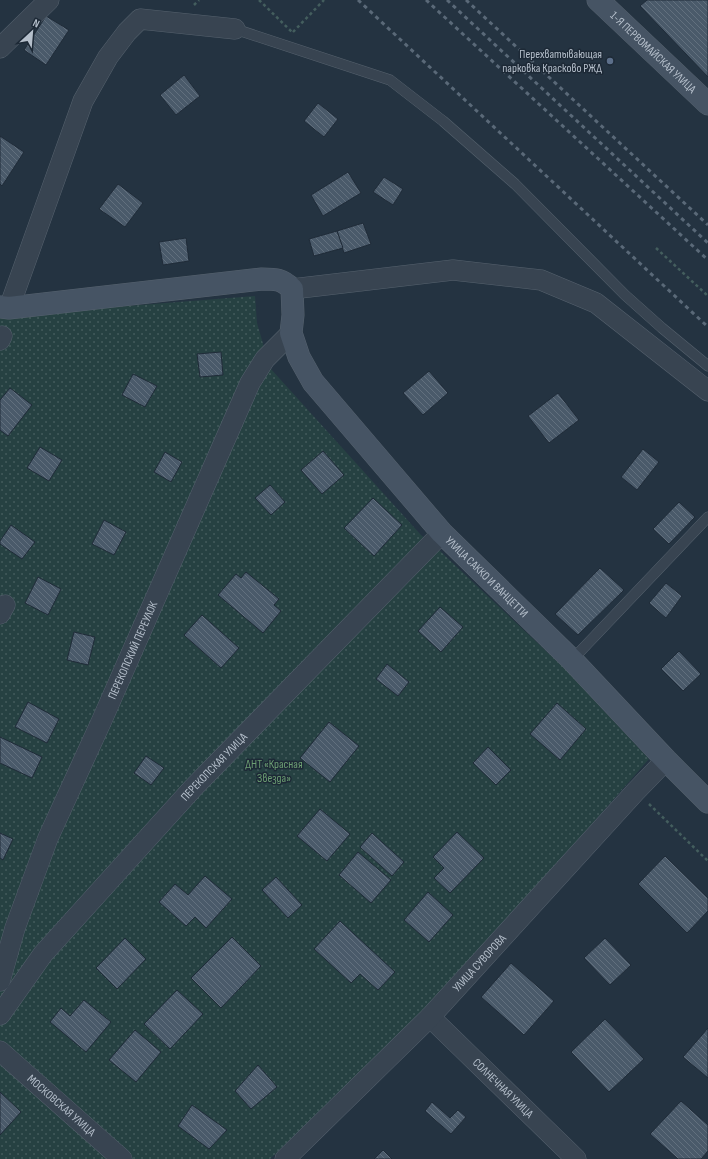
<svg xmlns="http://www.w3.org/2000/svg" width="708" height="1159" font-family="'Sofia Sans Condensed',sans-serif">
  <defs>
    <pattern id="grass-dots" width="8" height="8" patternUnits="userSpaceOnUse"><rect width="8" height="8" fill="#264142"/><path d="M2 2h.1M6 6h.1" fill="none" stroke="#435b5c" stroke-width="1.8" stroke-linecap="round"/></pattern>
    <pattern id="building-back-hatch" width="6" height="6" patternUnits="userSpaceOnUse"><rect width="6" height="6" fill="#4a5a6a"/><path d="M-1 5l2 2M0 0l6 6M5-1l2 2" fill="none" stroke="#62707e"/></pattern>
  </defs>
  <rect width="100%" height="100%" fill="#243341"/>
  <polygon fill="url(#grass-dots)" points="255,296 257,323 270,368 421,535 440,551 564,668 649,759 425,1014 270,1159 0,1159 0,316"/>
  <g fill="url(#building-back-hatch)" stroke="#1f2b38">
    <polygon points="647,0 708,0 708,77 640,6"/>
    <polygon points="46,16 69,30 46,65 24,50"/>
    <polygon points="184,75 200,96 176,115 160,95"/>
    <polygon points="318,103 338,119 324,137 304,121"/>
    <polygon points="0,136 24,152 2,186 0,184"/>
    <polygon points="348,172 361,193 323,216 311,195"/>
    <polygon points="384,177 403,189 393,205 373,192"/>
    <polygon points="118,184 143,203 125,227 99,209"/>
    <polygon points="363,223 371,244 344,253 337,231"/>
    <polygon points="337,231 343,248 314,256 309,239"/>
    <polygon points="186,238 189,261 163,265 159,242"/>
    <polygon points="221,352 223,375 200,377 197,354"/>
    <polygon points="429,371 448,393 423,415 403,393"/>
    <polygon points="133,374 157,386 145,407 122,395"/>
    <polygon points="10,388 32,405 8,436 0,430 0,400"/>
    <polygon points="558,393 579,420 549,443 528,416"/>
    <polygon points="40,447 62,460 49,481 27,468"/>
    <polygon points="643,449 659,462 637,490 621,477"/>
    <polygon points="323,451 344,475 322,494 301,470"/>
    <polygon points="165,452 182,462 171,482 154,472"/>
    <polygon points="270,485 285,502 271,515 255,498"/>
    <polygon points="373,498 402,525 374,556 344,528"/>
    <polygon points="679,502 695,517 669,544 653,529"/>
    <polygon points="104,520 126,532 114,555 92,544"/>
    <polygon points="11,525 35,542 22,559 0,544 0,541"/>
    <polygon points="600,568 624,590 578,635 555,614"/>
    <polygon points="246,572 279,599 274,605 281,611 263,633 218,595 236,574 241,578"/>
    <polygon points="38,577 61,589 48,615 25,603"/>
    <polygon points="666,583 682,596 666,618 649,603"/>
    <polygon points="440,607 463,627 441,652 418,631"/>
    <polygon points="202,615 239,648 221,668 184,635"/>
    <polygon points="74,632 95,637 88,665 67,660"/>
    <polygon points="679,651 701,674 683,691 661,669"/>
    <polygon points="387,664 409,682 398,696 376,679"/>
    <polygon points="28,702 59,719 47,743 15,727"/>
    <polygon points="557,703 586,729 560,760 530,734"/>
    <polygon points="329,722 359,746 330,782 300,758"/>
    <polygon points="0,737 42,757 32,778 0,763"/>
    <polygon points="488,747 511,770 496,785 473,763"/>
    <polygon points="146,756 164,768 151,785 134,773"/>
    <polygon points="320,809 350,834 327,861 297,836"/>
    <polygon points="457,832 484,858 450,893 434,878 444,868 433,857"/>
    <polygon points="0,833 13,839 3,860 0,858"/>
    <polygon points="372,833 404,862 392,876 360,847"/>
    <polygon points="358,852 391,880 371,903 339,875"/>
    <polygon points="665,856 708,898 708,911 687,933 638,884"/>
    <polygon points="205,876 232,899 206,928 195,917 186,926 159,902 175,884 188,895"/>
    <polygon points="276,877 302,905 288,918 262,890"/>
    <polygon points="428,892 453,915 429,942 404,920"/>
    <polygon points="340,921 395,972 378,990 360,974 351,983 314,949"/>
    <polygon points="232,937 261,966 221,1008 191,978"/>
    <polygon points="125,938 146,959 117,989 96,968"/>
    <polygon points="605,938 631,965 610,985 584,958"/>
    <polygon points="511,963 554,1001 524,1035 481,997"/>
    <polygon points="177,990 203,1014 170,1049 144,1024"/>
    <polygon points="84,1000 111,1022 86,1052 50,1022 61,1008 70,1016"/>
    <polygon points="605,1019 644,1059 609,1092 571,1052"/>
    <polygon points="708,1028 708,1078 683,1057"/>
    <polygon points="135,1030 161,1052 136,1082 109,1060"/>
    <polygon points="258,1065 277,1087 251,1109 235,1091"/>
    <polygon points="0,1092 21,1112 0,1135"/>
    <polygon points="681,1101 708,1125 708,1151 701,1159 678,1159 650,1134"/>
    <polygon points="432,1102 450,1118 458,1110 466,1117 451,1134 425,1111"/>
    <polygon points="192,1105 227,1130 209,1149 178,1126"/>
    <polygon points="383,1150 392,1159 374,1159"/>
  </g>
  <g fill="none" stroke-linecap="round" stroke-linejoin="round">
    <g stroke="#56626e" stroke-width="11">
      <g id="lane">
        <polyline points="235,29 390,80 443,121 515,184 625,295 662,328 708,366"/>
        <polyline points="572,660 708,517"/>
      </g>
    </g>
    <g stroke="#56626e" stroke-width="21">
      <g id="street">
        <polyline points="0,48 49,0"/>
        <polyline points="292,289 453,270 541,280 596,303 708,391"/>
        <polyline points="9,308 83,101 108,57 127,32 140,19 235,29"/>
        <polyline points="0,340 2,336"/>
        <polyline points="0,614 5,605"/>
        <path id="s1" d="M0,981L15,928L48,838L102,720L250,383L265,359L291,333"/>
        <path id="s2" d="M0,1015L43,954L193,788L442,533"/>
        <path id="s3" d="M430,1017L576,1159"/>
        <path id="s4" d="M0,1051L122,1159"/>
        <path id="s5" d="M285,1159L430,1017L636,791L666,760"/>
      </g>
    </g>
    <g stroke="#56626e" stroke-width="23">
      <g id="secondary">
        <path id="s6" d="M598,0L708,104"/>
        <path id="s7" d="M0,307L9,308L262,279C276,279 282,279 292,289L293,315L291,333L299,357L313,382L442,533L572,660L666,760L708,802"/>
      </g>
    </g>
    <g stroke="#445e5e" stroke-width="2.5" stroke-dasharray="3 3" stroke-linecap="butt">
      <polyline points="259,0 293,33"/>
      <polyline points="194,5 199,0"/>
      <polyline points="293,32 324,0"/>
      <polyline points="656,248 708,296"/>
      <polyline points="649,804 708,861"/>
    </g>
    <use href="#lane" stroke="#384451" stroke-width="10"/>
    <use href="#street" stroke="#384451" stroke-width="20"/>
    <use href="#secondary" stroke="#465464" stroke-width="22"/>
    <g stroke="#5a6978" stroke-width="3" stroke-dasharray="4 4" stroke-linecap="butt">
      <polyline points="358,0 708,327"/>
      <polyline points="426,0 708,260"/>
      <polyline points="447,0 708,243"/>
      <polyline points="466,0 708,225"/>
    </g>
  </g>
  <circle fill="#5c6f8a" stroke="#1d2936" stroke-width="1.5" cx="610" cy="61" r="4"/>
  <g text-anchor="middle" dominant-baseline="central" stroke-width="3" stroke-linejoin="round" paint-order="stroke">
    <g font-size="12" fill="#b5bfcb" stroke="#1d2936">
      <text stroke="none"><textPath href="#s6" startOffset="76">1-Я ПЕРВОМАЙСКАЯ УЛИЦА</textPath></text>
      <text stroke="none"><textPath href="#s7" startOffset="656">УЛИЦА САККО И ВАНЦЕТТИ</textPath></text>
      <text stroke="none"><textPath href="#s1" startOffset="357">ПЕРЕКОПСКИЙ ПЕРЕУЛОК</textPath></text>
      <text stroke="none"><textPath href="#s2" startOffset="328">ПЕРЕКОПСКАЯ УЛИЦА</textPath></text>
      <text stroke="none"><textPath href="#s5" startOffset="276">УЛИЦА СУВОРОВА</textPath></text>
      <text stroke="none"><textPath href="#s3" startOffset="102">СОЛНЕЧНАЯ УЛИЦА</textPath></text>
      <text stroke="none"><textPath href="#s4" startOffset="82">МОСКОВСКАЯ УЛИЦА</textPath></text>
    </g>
    <g font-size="12" fill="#b5bfcb" stroke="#1d2936" text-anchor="end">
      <text x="602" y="54">Перехватывающая<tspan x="602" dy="14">парковка Красково РЖД</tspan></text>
    </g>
    <g font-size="12" fill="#6b9d72" stroke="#1d2936">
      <text x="274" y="764">ДНТ «Красная<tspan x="274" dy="14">Звезда»</tspan></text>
    </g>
  </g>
  <g transform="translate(32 32) rotate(26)" stroke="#1d2936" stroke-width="3" paint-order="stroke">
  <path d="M0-3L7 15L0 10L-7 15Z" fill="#b5bfcb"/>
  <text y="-6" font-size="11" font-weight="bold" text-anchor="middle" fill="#b5bfcb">N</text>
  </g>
</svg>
